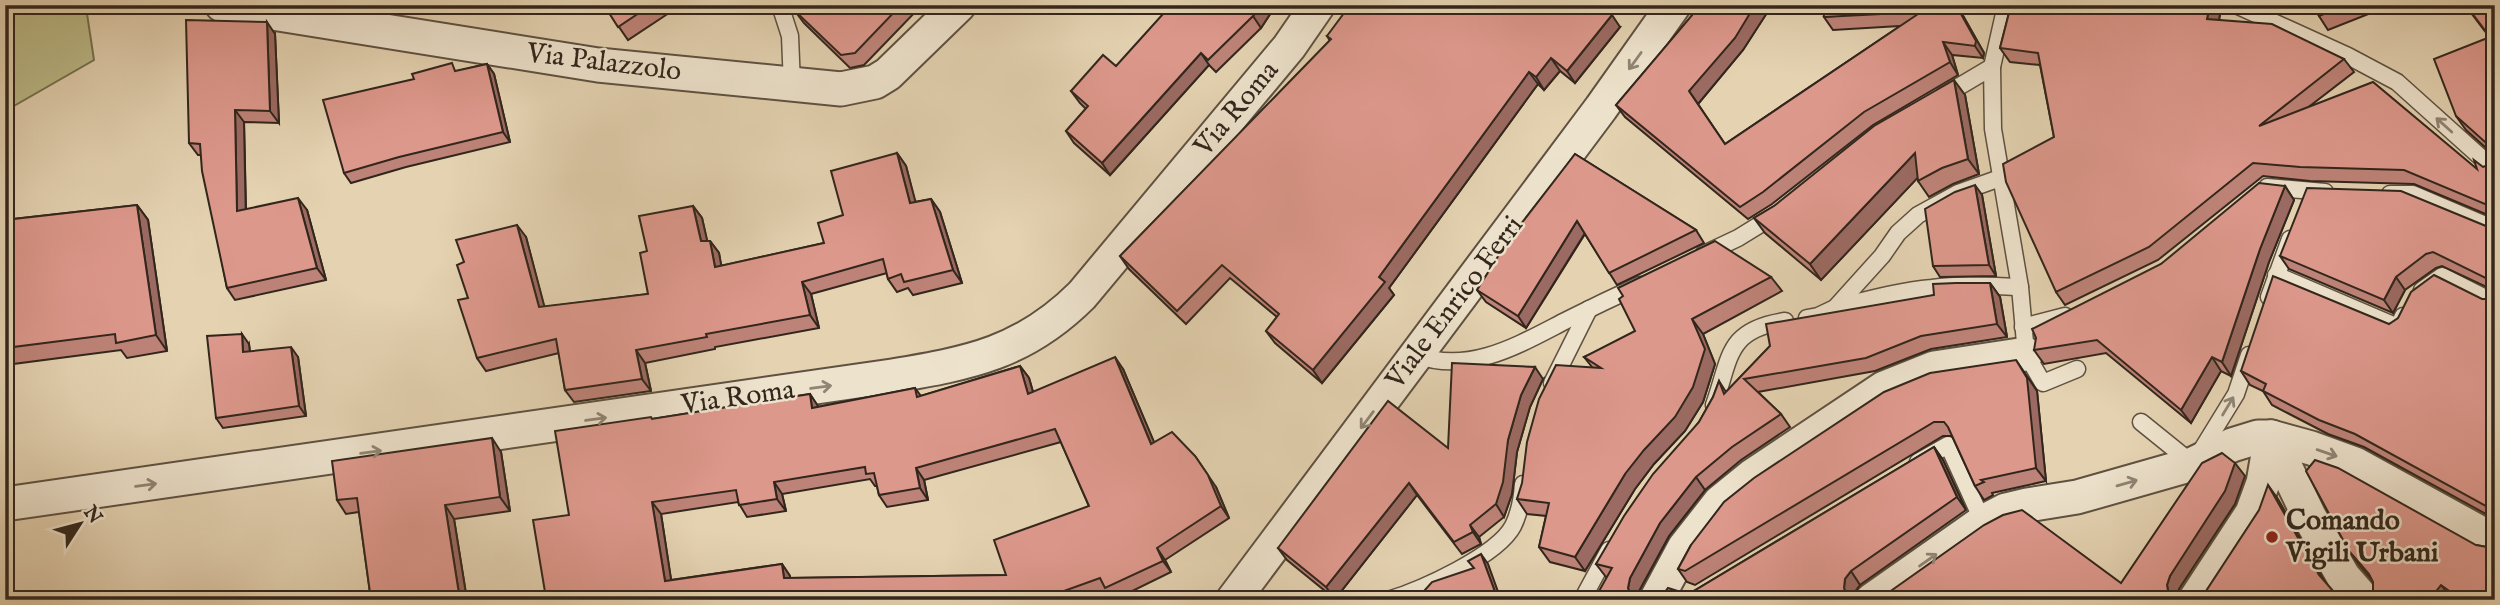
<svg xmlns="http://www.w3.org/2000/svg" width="2500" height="605" font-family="'IM FELL English',serif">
  <rect width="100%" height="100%" fill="#e4d2b1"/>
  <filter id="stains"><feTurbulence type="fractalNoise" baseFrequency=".00286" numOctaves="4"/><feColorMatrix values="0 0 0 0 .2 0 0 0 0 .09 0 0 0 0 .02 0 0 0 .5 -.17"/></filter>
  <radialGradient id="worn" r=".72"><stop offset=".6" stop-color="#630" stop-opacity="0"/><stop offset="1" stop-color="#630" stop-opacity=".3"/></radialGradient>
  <polygon fill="#bbba87" stroke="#767052" stroke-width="2" points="5,5 78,5 86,7 94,60 5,111"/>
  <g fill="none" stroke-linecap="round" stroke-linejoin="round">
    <g stroke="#5e5141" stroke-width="19">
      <g id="lane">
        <polyline points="780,5 790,36 792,85"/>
        <polyline points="2006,5 1992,67 1993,129 2020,287 2026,354 2043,383 2077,369"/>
        <polyline points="2236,5 2348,56 2397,82 2495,170"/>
        <polyline points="1943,96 1992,67"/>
        <polyline points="2267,187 2325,192"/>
        <polyline points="2390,194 2413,194 2495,229"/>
        <polyline points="1704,254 1738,238 1777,214"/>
        <polyline points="2276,275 2398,327 2403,316"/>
        <polyline points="2422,290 2442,276 2495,303"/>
        <polyline points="2269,297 2290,239"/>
        <path d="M1835,308C1867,300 1899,291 1932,288C1961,284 1990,286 2020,287"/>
        <polyline points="1807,318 1818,316 1835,308 1882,256 1898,233 1918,215 1958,193 2000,178"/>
        <polyline points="2023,327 2065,316"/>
        <path d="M1416,355C1470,375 1520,344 1567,320C1591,308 1616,296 1640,285"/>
        <polyline points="1552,383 1589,309"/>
        <path d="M1714,405C1731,357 1726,330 1785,321"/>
        <polyline points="2141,422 2193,464 2236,394 2249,355"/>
        <polyline points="1918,462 1948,445 1983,522"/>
        <path d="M1388,600C1421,590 1497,556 1513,526C1519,514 1522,498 1523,484"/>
        <polyline points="1582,600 1609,550"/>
      </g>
    </g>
    <g stroke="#5e5141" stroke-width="37">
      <g id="street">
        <polyline points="222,5 598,65 841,89 875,82 888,74 959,5"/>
        <polyline points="2271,437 2309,516 2343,576 2364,600"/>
        <path d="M5,504L892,376C970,363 1024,353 1082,295L1289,47L1318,5"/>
        <polyline points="1233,600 1601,108 1674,5"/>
        <polyline points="1656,600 1684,548 1720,502 1752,476 1884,388 1934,368 2026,354"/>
        <polyline points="1872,600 1983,522 2006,510 2027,505 2077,497 2193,464 2232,445 2258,437 2271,437 2311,448 2355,464 2495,541"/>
        <polyline points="2195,600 2252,513 2263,483 2271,437"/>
      </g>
    </g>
    <use href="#lane" stroke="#ede2cc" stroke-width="16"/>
    <use href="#street" stroke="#ede2cc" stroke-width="33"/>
  </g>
  <g fill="#be8378" stroke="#32261c" stroke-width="2" fill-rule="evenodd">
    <polygon points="604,5 681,5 628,40"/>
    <polygon points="801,5 922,5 864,65 850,68 804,23 795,11"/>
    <polygon points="1276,5 1261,28 1216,72 1209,65 1110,175 1074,143 1066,131 1086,109 1080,103 1071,91 1116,66"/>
    <polygon points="1692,5 1772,5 1743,50 1698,104 1725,144 1900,26 1833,30 1824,17 1957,5 1984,53 1983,58 1952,55 1958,75 1873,125 1772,204 1748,219 1625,117 1616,105 1696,11"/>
    <polygon points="2011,5 2219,5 2221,8 2219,20 2344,59 2354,72 2310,106 2477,169 2493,164 2495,161 2495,218 2414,184 2310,181 2263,176 2158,260 2065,305 2056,292 2054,137 2040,65 2010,62 2000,48"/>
    <polygon points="2314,5 2391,5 2328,30 2319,16"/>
    <polygon points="2465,5 2495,5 2495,156 2466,130 2456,116 2490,38"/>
    <polygon points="1620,27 1575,83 1560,71 1544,90 1538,84 1389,288 1394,295 1322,383 1275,343 1266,331 1277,317 1230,278 1186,324 1129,269 1120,256 1330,41 1327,36"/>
    <polygon points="275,34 279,123 244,122 246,209 307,210 326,280 235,300 227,288 201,155 198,155 189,143"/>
    <polygon points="487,64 494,74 510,142 406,167 351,183 344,173 458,71"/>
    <polygon points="1965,95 1979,174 1953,184 1929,197 1918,181 1918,177 1821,280 1765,233 1754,218"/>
    <polygon points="897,153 906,166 915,202 931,199 940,212 962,283 913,295 908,288 897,292 888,279 887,273 811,294 819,328 715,347 715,349 645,363 651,391 574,402 565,390 559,353 486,371 477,358 468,298 464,262 526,237 544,307 648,294 647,251 693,206 702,218 707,241 710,241 719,253 721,266 824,243 843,215"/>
    <polygon points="1575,154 1696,230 1704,243 1617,285 1585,234 1526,328 1486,302 1477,290"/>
    <polygon points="2285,186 2294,200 2269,262 2231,376 2221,371 2191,423 2106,353 2044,364 2034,350 2161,264"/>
    <polygon points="1982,195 1996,276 1940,277 1933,266"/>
    <polygon points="137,205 148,220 167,351 127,358 121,350 5,365 5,220"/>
    <polygon points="2495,220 2495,291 2442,266 2436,268 2405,290 2393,313 2289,269 2280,256 2486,226"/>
    <polygon points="1771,277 1782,291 1703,334 1715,364 1703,402 1685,431 1654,464 1635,489 1585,571 1550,562 1539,547 1546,516 1527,514 1517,499 1592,367 1584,357"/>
    <polygon points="1990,283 2000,297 2007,337 1931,349 1875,371 1758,392 1781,414 1790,427 1741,460 1705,490 1669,536 1639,591 1606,577 1596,564 1699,422 1713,397 1719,381 1726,392 1770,346 1934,295"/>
    <polygon points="2495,294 2495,519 2364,447 2328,434 2272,405 2263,391 2250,385 2241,371 2389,324 2482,299 2491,299"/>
    <polygon points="249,344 250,352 298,357 306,416 223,428 216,418"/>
    <path d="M1020,366L1029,378L1033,392L1123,369L1154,443L1216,487L1229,518L1165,560L1171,572L1114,600L1107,591L1081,600H550L545,592L569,515L652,419L810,394L818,407L915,388L921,396ZM1061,442L1089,506L1006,575L790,578V576L782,564L671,580L661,514L738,502L747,517L786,511L782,494L870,479L875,486H877L879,495L887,507L928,500L924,480Z"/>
    <polygon points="2025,374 2037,391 2046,481 1992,493 1993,495 1984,500 1975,486 1952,436 1943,436 1695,585 1687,582 1678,569 1691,545"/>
    <polygon points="1543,379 1530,407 1517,452 1512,494 1504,517 1479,537 1481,544 1462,554 1417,495 1335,599 1287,560 1278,548 1448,448"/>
    <polygon points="1934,447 1943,460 1966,510 1860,585 1854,593 1853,600 1659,600 1692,592"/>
    <polygon points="501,452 510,511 454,519 467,600 371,600 359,512 346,514 337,500"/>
    <polygon points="2476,545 2487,547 2495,600 2453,600 2451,598 2373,592 2373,582 2372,580 2359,565 2349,551"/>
  </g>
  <g fill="#9b6a62" stroke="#32261c" stroke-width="2">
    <polygon points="1260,5 1276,5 1261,28 1253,16"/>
    <polygon points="1755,5 1772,5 1743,50 1698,104 1689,91"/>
    <polygon points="1956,5 1957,5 1984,53 1983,58 1975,46"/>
    <polygon points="2210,5 2219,5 2221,8 2217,32 2207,19"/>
    <polygon points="1612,15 1620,27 1575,83 1567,71"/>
    <polygon points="267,22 275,34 279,123 270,111"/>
    <polygon points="1943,42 1952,55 1958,75 1950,62"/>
    <polygon points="1201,53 1209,65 1110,175 1102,163"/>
    <polygon points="1551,58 1560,71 1544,90 1536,77"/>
    <polygon points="487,64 494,74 510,142 503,132"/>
    <polygon points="1529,72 1538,84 1389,288 1394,295 1322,383 1313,370 1379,277"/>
    <polygon points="1954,80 1965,95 1979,174 1968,159"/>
    <polygon points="235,110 244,122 246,223 237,211"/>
    <polygon points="897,153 906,166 919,215 910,203"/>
    <polygon points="1915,153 1926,169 1821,280 1810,264"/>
    <polygon points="1975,185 1982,195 1996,276 1989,265"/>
    <polygon points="2285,186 2294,200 2269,262 2231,376 2222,362 2260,249"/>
    <polygon points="298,198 307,210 326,280 317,268"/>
    <polygon points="931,199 940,212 962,283 953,270"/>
    <polygon points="137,205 148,220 167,351 156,335"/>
    <polygon points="693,206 702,218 710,253 701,241"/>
    <polygon points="1577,221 1585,233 1526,328 1518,316"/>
    <polygon points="517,225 526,237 548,320 539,307"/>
    <polygon points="710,241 719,253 724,280 715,267"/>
    <polygon points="2396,277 2405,290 2393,313 2384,300"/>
    <polygon points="802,282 811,294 819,328 810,315"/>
    <polygon points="1990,283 2000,297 2007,337 1997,324"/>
    <polygon points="1692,319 1703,334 1715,364 1703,402 1685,431 1654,464 1635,489 1585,571 1575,557 1625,474"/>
    <polygon points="242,334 249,344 251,362 243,352"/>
    <polygon points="291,347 298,357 306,416 299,406"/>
    <polygon points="636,350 645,363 651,391 642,379"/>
    <polygon points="1115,357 1123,369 1160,456 1151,444"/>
    <polygon points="2212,357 2221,371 2191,423 2181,410"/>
    <polygon points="2016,360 2037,391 2046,481 2036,468"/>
    <polygon points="1020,366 1029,378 1037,406 1028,394"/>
    <polygon points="1535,367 1543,379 1530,407 1517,452 1512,494 1504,517 1496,504 1508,440 1521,395"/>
    <polygon points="810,394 818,406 820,420 812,408"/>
    <polygon points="492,438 501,452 510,511 500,497"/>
    <polygon points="1934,447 1943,460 1966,510 1957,497"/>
    <polygon points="1195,456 1216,487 1229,518 1221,506"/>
    <polygon points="2235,463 2245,476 2235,504 2179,589 2176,600 2172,600 2169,596 2167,585 2170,576"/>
    <polygon points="916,468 924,480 928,500 920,488"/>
    <polygon points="1696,477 1705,490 1669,536 1639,591 1637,600 1632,600 1628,588 1630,578 1660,523"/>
    <polygon points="774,482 782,494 786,511 777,499"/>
    <polygon points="1409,483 1417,495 1335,599 1326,587"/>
    <polygon points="2268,485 2278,499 2329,589 2319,575"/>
    <polygon points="652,502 661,514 673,592 665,581"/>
    <polygon points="445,505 454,519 467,600 460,600"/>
    <polygon points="1470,525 1479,537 1481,544 1473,532"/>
    <polygon points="1157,548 1165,560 1171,572 1163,561"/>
    <polygon points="1481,554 1488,564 1501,600 1498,600"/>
    <polygon points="782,564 790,576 792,590 784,578"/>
    <polygon points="1851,571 1860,585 1854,593 1853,600 1848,600 1844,588 1845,579"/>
    <polygon points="2441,585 2451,598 2449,600 2429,600"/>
  </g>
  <g fill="#dd988c" stroke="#32261c" stroke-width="2" fill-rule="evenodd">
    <polygon points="604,5 651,5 618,27"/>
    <polygon points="801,5 901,5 855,53 841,55 795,11"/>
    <polygon points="1166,5 1260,5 1253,16 1208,60 1201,53 1102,163 1066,131 1088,106 1071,91 1103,55 1116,66 1163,14 1160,11"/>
    <polygon points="1350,5 1600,5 1612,15 1567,71 1551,58 1536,77 1529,72 1379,277 1385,282 1313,370 1266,331 1279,314 1222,265 1177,311 1120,256 1331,39 1327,36"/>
    <polygon points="1696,5 1755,5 1735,38 1689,91 1725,144 1921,12 1824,17 1823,5 1956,5 1976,41 1975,46 1943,42 1950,62 1864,112 1763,192 1740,207 1616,105 1699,7"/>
    <polygon points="2011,5 2210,5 2207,19 2272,24 2344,59 2259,126 2373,82 2477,169 2474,160 2483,167 2493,164 2495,161 2495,213 2494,210 2490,206 2404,170 2300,167 2253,163 2149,247 2056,292 2006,182 2003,164 2054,137 2038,53 2000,48"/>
    <polygon points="2314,5 2347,5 2319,16"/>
    <polygon points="2466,5 2495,5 2495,154 2493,149 2456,116 2434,59 2490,37"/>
    <polygon points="186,20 267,22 270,111 235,110 237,211 298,198 317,268 227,288 202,171 200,144 189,143"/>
    <polygon points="452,63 455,71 487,64 503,132 399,157 344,173 323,100 414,79 412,74"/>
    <polygon points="1954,80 1968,159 1942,168 1918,181 1915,153 1810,264 1754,218 1774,206 1874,126"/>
    <polygon points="897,153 910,203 931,199 953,270 904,282 901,274 888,279 883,259 802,282 810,315 706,334 707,337 636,350 642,379 565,390 556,339 477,358 458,300 468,298 457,265 464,262 456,240 517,225 539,307 648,294 640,253 647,251 639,216 693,206 701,241 710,241 715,267 824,243 818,223 843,215 831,171"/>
    <polygon points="1575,154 1696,230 1609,273 1577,221 1518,316 1477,290 1507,242"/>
    <polygon points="2259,183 2285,186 2260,249 2222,362 2212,357 2181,410 2097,340 2034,350 2036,338 2032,329 2161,264"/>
    <polygon points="1975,185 1989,265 1933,266 1925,209 1955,192"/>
    <polygon points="2307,188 2401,191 2486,226 2495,220 2495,285 2490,280 2433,252 2426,254 2396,277 2384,300 2280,256"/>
    <polygon points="137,205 156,335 116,343 115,334 5,348 5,220"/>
    <polygon points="1715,241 1771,277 1692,319 1705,349 1693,387 1675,417 1644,450 1625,474 1575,557 1539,547 1549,503 1517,499 1522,483 1527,442 1539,399 1556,365 1601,368 1584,357 1635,331 1619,299 1623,296 1618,288"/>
    <polygon points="2434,275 2482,299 2491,299 2495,294 2495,511 2355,434 2319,420 2263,391 2266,384 2241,371 2273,276 2389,324 2398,318 2411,292"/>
    <polygon points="1956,283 1990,283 1997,324 1921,336 1866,358 1744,379 1781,414 1732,447 1696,477 1660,523 1630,578 1628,588 1631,597 1633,600 1594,600 1612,568 1596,564 1624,516 1653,474 1699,422 1713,397 1719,381 1724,394 1770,346 1766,324 1934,295 1933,284"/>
    <polygon points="242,334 243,352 291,347 299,406 216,418 207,336"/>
    <path d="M1115,357L1151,444L1172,432L1195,456L1208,475L1221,506L1157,548L1163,561L1105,588L1100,578L1039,600H550L549,591L545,592L533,520L569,515L555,431L651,417L652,419L810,394L812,408L915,388L917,397L1020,366L1028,394ZM1055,429L1089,506L994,540L1006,575L784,578L782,564L665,581L652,502L736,490L739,505L777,499L774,482L865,467L866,474L874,473L879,495L920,488L916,468Z"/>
    <polygon points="2016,360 2027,378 2036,468 1981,480 1984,482 1975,486 1948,427 1944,422 1934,422 1685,571 1678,569 1691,545 1724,502 1754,478 1884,392 1930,373"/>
    <polygon points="1452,363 1535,367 1521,395 1508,440 1503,482 1496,504 1470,525 1473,532 1454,542 1409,483 1326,587 1278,548 1388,401 1448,448"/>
    <polygon points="492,438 500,497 445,505 460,600 371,600 357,498 337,500 332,461"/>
    <polygon points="1934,447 1957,497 1851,571 1845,579 1844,588 1847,597 1850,600 1659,600 1668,588 1684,593 1692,592"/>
    <polygon points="2222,453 2235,463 2225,491 2170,576 2167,585 2169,596 2173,600 1878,600 1984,525 2003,515 2022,510 2121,583 2202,463"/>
    <polygon points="2315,460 2338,468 2476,545 2487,547 2495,544 2495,600 2462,600 2441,585 2429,600 2368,600 2373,592 2373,582 2369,574 2349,551 2306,471"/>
    <polygon points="2268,485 2319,575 2341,600 2199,600 2202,597 2259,510"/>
    <polygon points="1481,554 1498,600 1416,600 1432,582 1474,568 1468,561"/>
  </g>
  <defs><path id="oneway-shaft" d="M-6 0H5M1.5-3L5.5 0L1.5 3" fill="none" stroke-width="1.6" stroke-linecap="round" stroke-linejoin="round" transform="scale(1.75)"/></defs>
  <g stroke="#908474">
    <use href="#oneway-shaft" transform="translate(1635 61) rotate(126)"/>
    <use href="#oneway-shaft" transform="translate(2444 125) rotate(-138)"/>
    <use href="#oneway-shaft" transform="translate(821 387) rotate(-8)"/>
    <use href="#oneway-shaft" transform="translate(2228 406) rotate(-59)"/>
    <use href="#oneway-shaft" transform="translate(596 419) rotate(-8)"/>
    <use href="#oneway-shaft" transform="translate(1367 420) rotate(127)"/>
    <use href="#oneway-shaft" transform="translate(371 452) rotate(-8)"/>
    <use href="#oneway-shaft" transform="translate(2327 453) rotate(19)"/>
    <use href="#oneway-shaft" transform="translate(2127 483) rotate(-16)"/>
    <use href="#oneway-shaft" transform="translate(146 485) rotate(-8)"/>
    <use href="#oneway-shaft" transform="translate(1928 560) rotate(-35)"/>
  </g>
  <circle fill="#8f2418" stroke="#ede2cc" stroke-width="2.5" cx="2272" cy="537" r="7"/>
  <g text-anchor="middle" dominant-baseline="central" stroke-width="5" stroke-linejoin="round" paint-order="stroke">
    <g font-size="28" fill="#32261c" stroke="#ede2cc">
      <text transform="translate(604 63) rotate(7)">Via Palazzolo</text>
      <text transform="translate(1237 109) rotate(-50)">Via Roma</text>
      <text transform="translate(1455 303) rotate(-53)">Viale Enrico Ferri</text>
      <text transform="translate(738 398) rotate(-8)">Via Roma</text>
    </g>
    <g font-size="28" font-weight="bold" fill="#32261c" stroke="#ede2cc" text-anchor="start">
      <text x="2286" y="521">Comando<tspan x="2286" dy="32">Vigili Urbani</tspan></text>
    </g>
  </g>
  <rect width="2500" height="605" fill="none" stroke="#e4d2b1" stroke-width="28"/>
  <rect x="7" y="7" width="2486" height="591" fill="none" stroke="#32261c" stroke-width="3.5"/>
  <rect x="14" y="14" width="2472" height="577" fill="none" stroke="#32261c" stroke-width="2"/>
  <g transform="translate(80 524) rotate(54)" stroke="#ede2cc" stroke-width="5" paint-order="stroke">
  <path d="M0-5L12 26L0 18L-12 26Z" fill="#32261c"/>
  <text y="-10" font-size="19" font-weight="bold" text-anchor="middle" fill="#32261c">N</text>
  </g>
  <rect width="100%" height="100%" filter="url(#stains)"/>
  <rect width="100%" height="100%" fill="url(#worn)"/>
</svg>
